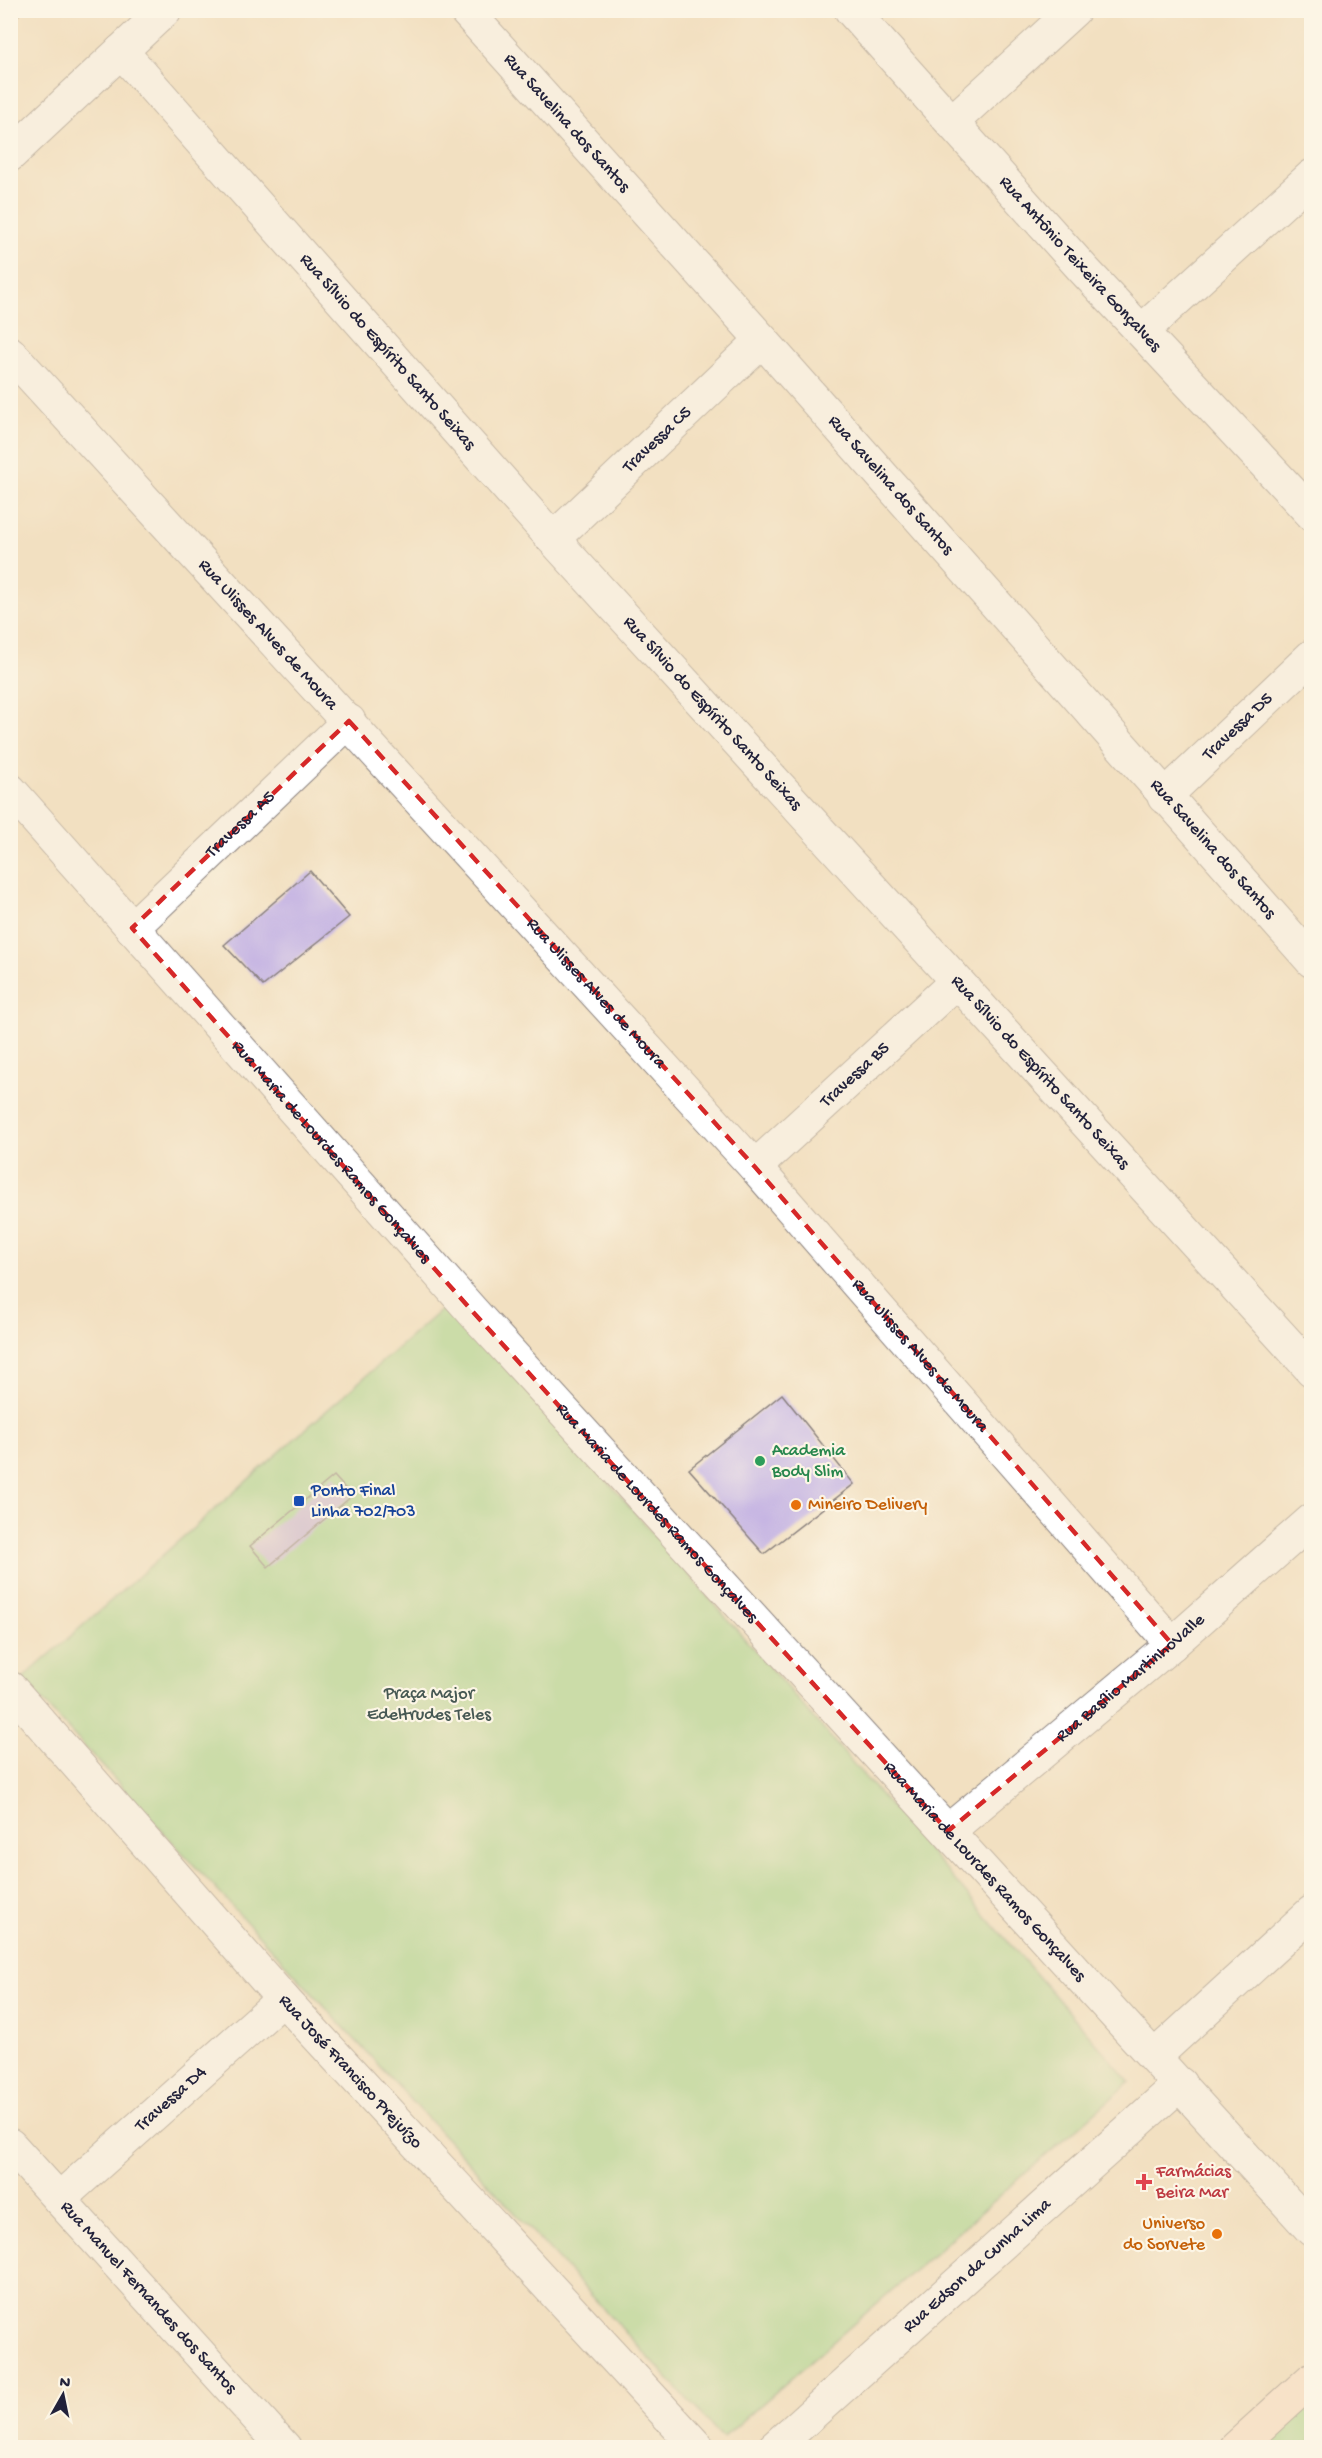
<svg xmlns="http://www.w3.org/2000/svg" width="1322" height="2458" font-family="'Gochi Hand',sans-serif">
  <rect width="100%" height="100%" fill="#fcf5e5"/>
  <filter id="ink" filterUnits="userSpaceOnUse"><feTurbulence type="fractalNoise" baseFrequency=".0167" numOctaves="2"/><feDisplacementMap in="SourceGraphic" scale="12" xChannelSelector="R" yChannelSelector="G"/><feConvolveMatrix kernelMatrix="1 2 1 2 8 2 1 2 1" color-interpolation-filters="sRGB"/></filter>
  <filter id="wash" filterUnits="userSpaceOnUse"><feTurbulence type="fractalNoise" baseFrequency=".008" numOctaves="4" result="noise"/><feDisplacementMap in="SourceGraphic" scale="24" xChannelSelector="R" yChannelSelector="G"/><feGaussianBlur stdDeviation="1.35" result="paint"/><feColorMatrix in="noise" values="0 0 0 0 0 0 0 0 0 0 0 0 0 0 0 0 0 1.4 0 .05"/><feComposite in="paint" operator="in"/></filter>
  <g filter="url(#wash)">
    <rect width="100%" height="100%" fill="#f2e0c1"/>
    <g fill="#9bd78b" stroke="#5e7c63" stroke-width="1.5">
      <polygon points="451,1301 1130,2082 723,2438 22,1679"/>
      <polygon points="1311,2402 1311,2447 1262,2447"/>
    </g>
    <g id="blocks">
      <g fill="#c4b3e3">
        <polygon points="10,10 24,10 10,22"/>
        <polygon points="310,871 349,917 263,986 224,945"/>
        <polygon points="782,1394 854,1484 764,1554 689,1469"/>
        <polygon points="334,1476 352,1496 268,1567 250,1546"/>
      </g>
    </g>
  </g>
  <g filter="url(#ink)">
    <use href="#blocks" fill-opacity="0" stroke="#8a817e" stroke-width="1.5"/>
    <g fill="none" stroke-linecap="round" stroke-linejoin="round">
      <g stroke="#8a817e" stroke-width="35">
        <g id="minor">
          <path id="s1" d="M465,10L762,340L1312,961"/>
          <path id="s2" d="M851,10L1083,269L1312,514"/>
          <path id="s3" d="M121,51L553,539L1312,1370"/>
          <polyline points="952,122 1074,10"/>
          <polyline points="10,155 165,10"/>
          <polyline points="1142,331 1312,176"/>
          <path id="s4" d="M10,353L755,1167L1172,1644"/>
          <path id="s5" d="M553,539L762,340"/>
          <path id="s6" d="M1164,797L1312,656"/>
          <path id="s7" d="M132,928L349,721"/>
          <path id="s8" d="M755,1167L956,982"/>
          <path id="s9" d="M948,1831L1172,1644L1312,1520"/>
          <polyline points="1155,2056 1312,1912"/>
          <path id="s10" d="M10,2145L285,2448"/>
          <path id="s11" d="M59,2199L283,1999"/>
          <path id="s12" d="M774,2448L1180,2084"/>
        </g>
      </g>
      <g stroke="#8a817e" stroke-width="35">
        <g id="tertiary">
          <path id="s13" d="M10,790L473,1312L1312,2230"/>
          <path id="s14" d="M10,1688L283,1999L698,2448"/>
        </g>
      </g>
      <g stroke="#8a817e" stroke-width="35">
        <polyline id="secondary" points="1236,2448 1312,2379"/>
      </g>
      <use href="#minor" stroke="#fff" stroke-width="33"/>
      <use href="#tertiary" stroke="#fff" stroke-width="33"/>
      <use href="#secondary" stroke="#fde4d0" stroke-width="33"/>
    </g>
  </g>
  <path d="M0 0H1322V2458H0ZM349,721L755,1167L1172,1644L948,1831L473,1312L132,928Z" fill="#f2e0c1" fill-opacity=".55" fill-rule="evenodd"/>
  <path fill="none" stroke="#d62828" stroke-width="4.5" stroke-dasharray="12 8" stroke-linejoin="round" d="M349,721L755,1167L1172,1644L948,1831L473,1312L132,928Z"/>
  <circle fill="#2e9e5b" stroke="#fcf5e5" stroke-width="2" cx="760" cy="1461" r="6"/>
  <rect fill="#1a4fb4" stroke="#fcf5e5" stroke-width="2" x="293" y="1495" width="12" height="12" rx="3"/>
  <g fill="#e8710a" stroke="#fcf5e5" stroke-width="2">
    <circle cx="796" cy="1505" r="6"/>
    <circle cx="1217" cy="2234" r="6"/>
  </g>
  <path fill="#e0444e" stroke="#fcf5e5" stroke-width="2" d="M1141 2173h6v6h6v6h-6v6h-6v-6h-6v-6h6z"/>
  <g text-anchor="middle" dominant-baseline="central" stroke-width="4.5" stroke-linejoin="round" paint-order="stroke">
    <g font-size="18" fill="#22223b" stroke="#fcf5e5">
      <text stroke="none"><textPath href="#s1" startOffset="152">Rua Savelina dos Santos</textPath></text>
      <text stroke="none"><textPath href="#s2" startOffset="342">Rua Antônio Teixeira Gonçalves</textPath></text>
      <text stroke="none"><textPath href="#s3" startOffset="402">Rua Sílvio do Espírito Santo Seixas</textPath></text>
      <text stroke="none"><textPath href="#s5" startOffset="144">Travessa C5</textPath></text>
      <text stroke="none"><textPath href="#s1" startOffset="638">Rua Savelina dos Santos</textPath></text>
      <text stroke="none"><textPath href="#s4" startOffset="382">Rua Ulisses Alves de Moura</textPath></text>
      <text stroke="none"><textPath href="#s3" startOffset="888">Rua Sílvio do Espírito Santo Seixas</textPath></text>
      <text stroke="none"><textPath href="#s6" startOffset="102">Travessa D5</textPath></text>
      <text stroke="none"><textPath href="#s7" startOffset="150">Travessa A5</textPath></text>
      <text stroke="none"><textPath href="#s1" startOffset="1124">Rua Savelina dos Santos</textPath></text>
      <text stroke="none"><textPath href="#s4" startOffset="868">Rua Ulisses Alves de Moura</textPath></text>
      <text stroke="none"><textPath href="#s3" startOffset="1374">Rua Sílvio do Espírito Santo Seixas</textPath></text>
      <text stroke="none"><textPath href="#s8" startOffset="136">Travessa B5</textPath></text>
      <text stroke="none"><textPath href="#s13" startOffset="484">Rua Maria de Lourdes Ramos Gonçalves</textPath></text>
      <text stroke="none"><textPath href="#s4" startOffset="1354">Rua Ulisses Alves de Moura</textPath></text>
      <text stroke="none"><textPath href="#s13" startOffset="970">Rua Maria de Lourdes Ramos Gonçalves</textPath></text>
      <text stroke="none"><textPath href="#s9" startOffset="238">Rua Basílio MartinhoValle</textPath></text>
      <text stroke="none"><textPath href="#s13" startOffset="1456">Rua Maria de Lourdes Ramos Gonçalves</textPath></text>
      <text stroke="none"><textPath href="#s14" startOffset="513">Rua José Francisco Prejuízo</textPath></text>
      <text stroke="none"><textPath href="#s11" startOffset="150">Travessa D4</textPath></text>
      <text stroke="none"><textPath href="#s12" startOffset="273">Rua Edson da Cunha Lima</textPath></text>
      <text stroke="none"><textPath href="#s10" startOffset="206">Rua Manuel Fernandes dos Santos</textPath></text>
    </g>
    <g font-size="18" fill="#27864d" stroke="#fcf5e5" text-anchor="start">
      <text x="772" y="1451">Academia<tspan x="772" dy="21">Body Slim</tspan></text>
    </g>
    <g font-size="18" fill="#164399" stroke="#fcf5e5" text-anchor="start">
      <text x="311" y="1491">Ponto Final<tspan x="311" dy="21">Linha 702/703</tspan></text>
    </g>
    <g font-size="18" fill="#c56008" stroke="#fcf5e5" text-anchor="start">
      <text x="808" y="1505">Mineiro Delivery</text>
      <text x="1205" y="2224" text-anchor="end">Universo<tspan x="1205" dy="21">do Sorvete</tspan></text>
    </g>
    <g font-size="18" fill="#465853" stroke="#fcf5e5">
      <text x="429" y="1694">Praça Major<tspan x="429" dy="21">Edeltrudes Teles</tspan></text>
    </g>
    <g font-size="18" fill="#be3a42" stroke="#fcf5e5" text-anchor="start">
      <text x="1156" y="2172">Farmácias<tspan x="1156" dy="21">Beira Mar</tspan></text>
    </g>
  </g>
  <rect width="1322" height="2458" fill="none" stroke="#fcf5e5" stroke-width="36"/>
  <g transform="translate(63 2395) rotate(9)" stroke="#fcf5e5" stroke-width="4.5" paint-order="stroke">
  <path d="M0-4.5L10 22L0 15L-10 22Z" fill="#22223b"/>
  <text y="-9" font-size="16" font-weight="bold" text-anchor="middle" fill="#22223b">N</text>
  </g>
</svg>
